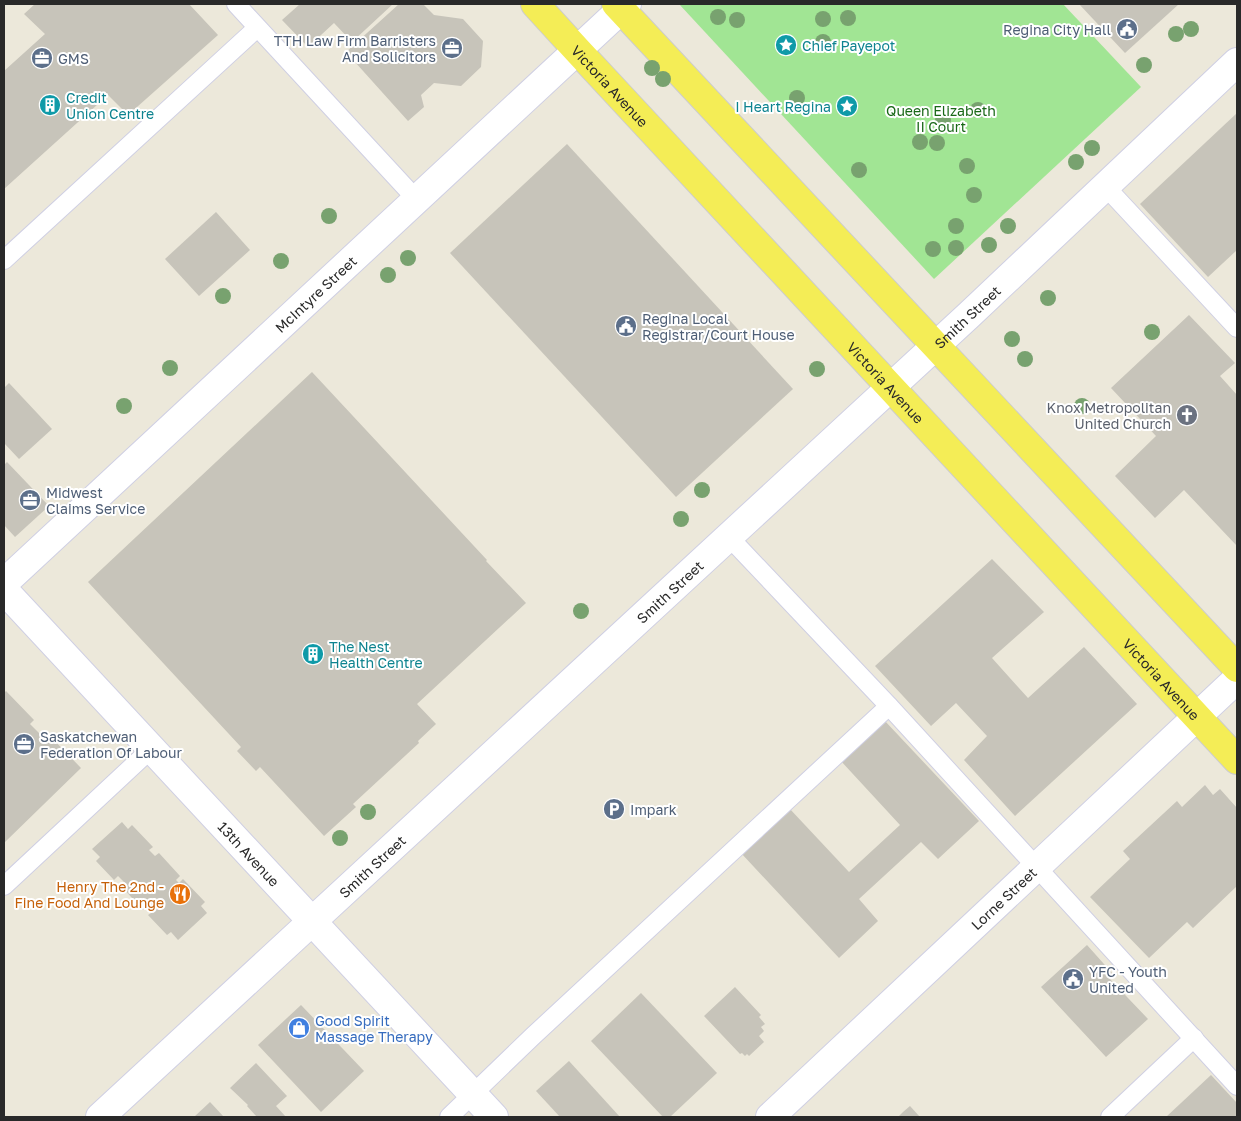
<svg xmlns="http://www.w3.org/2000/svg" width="1241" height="1121" font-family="'Golos Text',sans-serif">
  <rect width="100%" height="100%" fill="#ece8da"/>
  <polygon fill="#a1e594" points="679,4 1063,4 1141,87 934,279"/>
  <g fill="#c7c4ba">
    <polygon points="35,4 189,4 218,35 128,115 108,95 4,189 4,71 45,34 24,14"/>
    <polygon points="300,4 393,4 352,42 334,23 308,47 282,20"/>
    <polygon points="399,4 423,4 434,15 463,19 483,41 481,67 461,86 434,83 421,95 424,107 408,121 346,52"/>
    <polygon points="1079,4 1179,4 1125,53"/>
    <polygon points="1237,113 1237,250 1208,277 1140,204"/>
    <polygon points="567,144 793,389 676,497 450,253"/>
    <polygon points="216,212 250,250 199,296 165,259"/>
    <polygon points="1189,315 1235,363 1220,376 1237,395 1237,546 1184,490 1155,518 1115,476 1156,436 1111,388"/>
    <polygon points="312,372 487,560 486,561 526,603 417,704 436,724 418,741 419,743 353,804 356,807 324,836 260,767 256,771 237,751 241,747 88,582"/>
    <polygon points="9,383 52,429 19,459 4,443 4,388"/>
    <polygon points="7,462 49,506 15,537 4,525 4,465"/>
    <polygon points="992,559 1044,612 992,658 1028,698 1084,647 1137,704 1015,816 964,760 987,736 956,703 931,726 875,666"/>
    <polygon points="6,691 34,720 30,724 47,741 51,737 81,768 4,843 4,693"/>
    <polygon points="884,720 979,821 938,859 921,842 859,899 878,921 839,958 741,853 789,808 849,872 900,825 840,760"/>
    <polygon points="1205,785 1213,795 1220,789 1237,808 1237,886 1193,928 1187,922 1149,958 1090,897 1130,859 1123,851 1177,801 1182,807"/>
    <polygon points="122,822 128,829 132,825 153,847 149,850 155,856 159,853 180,876 176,880 179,883 183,879 205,902 201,906 207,913 178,940 171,932 167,935 148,915 154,911 149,905 143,910 122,887 126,884 118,876 114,880 96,861 100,857 92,849"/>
    <polygon points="1087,945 1112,973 1108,977 1148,1019 1106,1057 1041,987"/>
    <polygon points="735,987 761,1015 759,1017 765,1024 761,1027 764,1031 759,1036 764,1042 749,1056 747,1054 745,1056 742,1053 740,1054 704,1016"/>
    <polygon points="641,993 717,1073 670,1117 663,1117 591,1041"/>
    <polygon points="301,1005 364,1071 321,1112 258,1045"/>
    <polygon points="569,1061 620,1117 560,1117 536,1091"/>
    <polygon points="256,1063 287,1096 276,1106 286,1117 257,1117 247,1106 248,1105 230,1088"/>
    <polygon points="1211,1075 1237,1103 1237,1117 1166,1117"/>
    <polygon points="210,1102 224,1117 194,1117"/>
    <polygon points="910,1106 920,1117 898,1117 903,1112"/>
  </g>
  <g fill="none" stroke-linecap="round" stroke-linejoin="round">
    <g stroke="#cfcfe3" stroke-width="20">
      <g id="service">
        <polyline points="236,4 417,200"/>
        <polyline points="1105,186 1237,328"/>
        <polyline points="4,260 257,28"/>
        <polyline points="729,537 889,706 1237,1086"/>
        <polyline points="4,886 151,749"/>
        <polyline points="449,1117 533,1036 889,706"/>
        <polyline points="1110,1117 1194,1038"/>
      </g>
    </g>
    <g stroke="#cfcfe3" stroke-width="30">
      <g id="minor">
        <path id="s1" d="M4,583L627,4"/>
        <path id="s2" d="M4,590L494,1117"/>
        <path id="s3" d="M100,1117L969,315L1237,62"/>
        <path id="s4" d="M770,1117L1237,679"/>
      </g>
    </g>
    <g stroke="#ccc" stroke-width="30">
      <g id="primary">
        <path id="s5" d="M535,4L577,50L1237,760"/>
        <polyline points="616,4 1237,668"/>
      </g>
    </g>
    <use href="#service" stroke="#fff" stroke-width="18"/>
    <use href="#minor" stroke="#fff" stroke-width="28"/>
    <use href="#primary" stroke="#f4ed56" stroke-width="28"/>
  </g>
  <g fill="#78a26f">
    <circle cx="718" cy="17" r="8"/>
    <circle cx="848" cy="18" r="8"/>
    <circle cx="823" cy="19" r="8"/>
    <circle cx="737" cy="20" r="8"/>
    <circle cx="1191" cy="29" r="8"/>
    <circle cx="1176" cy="34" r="8"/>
    <circle cx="823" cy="42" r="8"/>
    <circle cx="1144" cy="65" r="8"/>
    <circle cx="652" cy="68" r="8"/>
    <circle cx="663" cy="79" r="8"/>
    <circle cx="797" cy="98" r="8"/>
    <circle cx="978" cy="110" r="8"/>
    <circle cx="943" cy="120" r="8"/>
    <circle cx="920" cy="142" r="8"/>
    <circle cx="937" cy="143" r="8"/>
    <circle cx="1092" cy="148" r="8"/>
    <circle cx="1076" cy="162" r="8"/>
    <circle cx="967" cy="166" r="8"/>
    <circle cx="859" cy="170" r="8"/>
    <circle cx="974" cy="195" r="8"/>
    <circle cx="329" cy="216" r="8"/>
    <circle cx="956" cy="226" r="8"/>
    <circle cx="1008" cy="226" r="8"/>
    <circle cx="989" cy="245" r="8"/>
    <circle cx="956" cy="248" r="8"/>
    <circle cx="933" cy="249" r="8"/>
    <circle cx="408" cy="258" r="8"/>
    <circle cx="281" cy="261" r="8"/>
    <circle cx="388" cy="275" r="8"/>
    <circle cx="223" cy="296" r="8"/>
    <circle cx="1048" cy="298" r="8"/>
    <circle cx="1152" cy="332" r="8"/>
    <circle cx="1012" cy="339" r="8"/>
    <circle cx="1025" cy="359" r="8"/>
    <circle cx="170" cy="368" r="8"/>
    <circle cx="817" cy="369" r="8"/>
    <circle cx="124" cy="406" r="8"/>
    <circle cx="1082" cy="406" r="8"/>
    <circle cx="702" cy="490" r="8"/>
    <circle cx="681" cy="519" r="8"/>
    <circle cx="581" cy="611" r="8"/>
    <circle cx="368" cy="812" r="8"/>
    <circle cx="340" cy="838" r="8"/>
  </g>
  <defs>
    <g id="civic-disc" transform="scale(1.125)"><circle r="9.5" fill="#5c6f8a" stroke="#fff"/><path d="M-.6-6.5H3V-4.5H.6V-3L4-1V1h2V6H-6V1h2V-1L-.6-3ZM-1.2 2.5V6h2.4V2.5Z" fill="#fff"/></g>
    <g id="sight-disc" transform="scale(1.125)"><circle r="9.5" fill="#0f9aa8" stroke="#fff"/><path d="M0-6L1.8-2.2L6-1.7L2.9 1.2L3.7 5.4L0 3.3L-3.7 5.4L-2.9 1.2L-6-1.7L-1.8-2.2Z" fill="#fff"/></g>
    <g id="office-disc" transform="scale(1.125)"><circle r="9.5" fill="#5c6f8a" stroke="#fff"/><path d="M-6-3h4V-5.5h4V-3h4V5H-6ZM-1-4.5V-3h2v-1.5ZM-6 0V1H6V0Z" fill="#fff"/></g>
    <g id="building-disc" transform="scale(1.125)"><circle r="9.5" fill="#0f9aa8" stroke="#fff"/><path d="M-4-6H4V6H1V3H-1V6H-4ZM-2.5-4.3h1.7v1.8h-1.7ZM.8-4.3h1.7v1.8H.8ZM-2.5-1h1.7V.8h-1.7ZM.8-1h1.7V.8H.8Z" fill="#fff"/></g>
    <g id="church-disc" transform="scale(1.125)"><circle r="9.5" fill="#6b7280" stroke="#fff"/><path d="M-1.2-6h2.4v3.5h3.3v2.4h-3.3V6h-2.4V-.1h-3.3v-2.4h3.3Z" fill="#fff"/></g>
    <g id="parking-disc" transform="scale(1.125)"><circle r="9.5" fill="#5c6f8a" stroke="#fff"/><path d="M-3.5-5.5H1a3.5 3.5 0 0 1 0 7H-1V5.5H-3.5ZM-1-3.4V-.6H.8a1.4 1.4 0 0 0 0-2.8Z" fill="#fff"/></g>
    <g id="restaurant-disc" transform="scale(1.125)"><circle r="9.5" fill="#e8710a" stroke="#fff"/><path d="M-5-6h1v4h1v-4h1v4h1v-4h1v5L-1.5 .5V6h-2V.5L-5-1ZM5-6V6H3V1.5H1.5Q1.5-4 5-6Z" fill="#fff"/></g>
    <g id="shop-disc" transform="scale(1.125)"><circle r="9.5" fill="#3f7fe0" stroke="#fff"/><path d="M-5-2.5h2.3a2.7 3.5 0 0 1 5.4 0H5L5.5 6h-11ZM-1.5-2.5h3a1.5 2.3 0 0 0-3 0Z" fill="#fff"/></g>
  </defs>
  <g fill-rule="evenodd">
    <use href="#civic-disc" x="1127" y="29"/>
    <use href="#sight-disc" x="786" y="45"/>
    <use href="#office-disc" x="452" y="48"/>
    <use href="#office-disc" x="42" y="58"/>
    <use href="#building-disc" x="50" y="105"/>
    <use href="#sight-disc" x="847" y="106"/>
    <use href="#civic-disc" x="626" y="326"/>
    <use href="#church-disc" x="1187" y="415"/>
    <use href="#office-disc" x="30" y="500"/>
    <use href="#building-disc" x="313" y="654"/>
    <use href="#office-disc" x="24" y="744"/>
    <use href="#parking-disc" x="614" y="809"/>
    <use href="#restaurant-disc" x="180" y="894"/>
    <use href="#civic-disc" x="1073" y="979"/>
    <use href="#shop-disc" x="299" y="1028"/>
  </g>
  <g text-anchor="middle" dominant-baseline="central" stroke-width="4" stroke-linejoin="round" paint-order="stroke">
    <g font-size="14" fill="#4e5e75" stroke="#fff" text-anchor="start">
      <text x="1111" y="29" text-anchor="end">Regina City Hall</text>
      <text x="436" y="40" text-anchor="end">TTH Law Firm Barristers<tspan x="436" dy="16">And Solicitors</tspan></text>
      <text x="58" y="58">GMS</text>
      <text x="642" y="318">Regina Local<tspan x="642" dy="16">Registrar/Court House</tspan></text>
      <text x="46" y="492">Midwest<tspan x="46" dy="16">Claims Service</tspan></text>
      <text x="40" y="736">Saskatchewan<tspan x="40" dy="16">Federation Of Labour</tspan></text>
      <text x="630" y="809">Impark</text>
      <text x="1089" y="971">YFC - Youth<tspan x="1089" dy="16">United</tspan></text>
    </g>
    <g font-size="14" fill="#0d838f" stroke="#fff" text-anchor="start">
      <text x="802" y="45">Chief Payepot</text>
      <text x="66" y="97">Credit<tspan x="66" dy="16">Union Centre</tspan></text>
      <text x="831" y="106" text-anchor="end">I Heart Regina</text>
      <text x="329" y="646">The Nest<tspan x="329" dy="16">Health Centre</tspan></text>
    </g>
    <g font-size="14" fill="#292929" stroke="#fff">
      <text stroke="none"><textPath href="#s5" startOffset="111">Victoria Avenue</textPath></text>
      <text stroke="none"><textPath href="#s1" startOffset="425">McIntyre Street</textPath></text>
      <text stroke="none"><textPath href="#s3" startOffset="1180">Smith Street</textPath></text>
      <text stroke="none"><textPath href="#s5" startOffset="516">Victoria Avenue</textPath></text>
      <text stroke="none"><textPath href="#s3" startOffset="775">Smith Street</textPath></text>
      <text stroke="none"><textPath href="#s5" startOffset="921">Victoria Avenue</textPath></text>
      <text stroke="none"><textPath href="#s2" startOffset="360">13th Avenue</textPath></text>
      <text stroke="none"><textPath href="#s3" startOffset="370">Smith Street</textPath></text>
      <text stroke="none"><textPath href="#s4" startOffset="320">Lorne Street</textPath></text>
    </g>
    <g font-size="14" fill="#196817" stroke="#fff">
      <text x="941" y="110">Queen Elizabeth<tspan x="941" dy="16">II Court</tspan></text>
    </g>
    <g font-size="14" fill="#5b616d" stroke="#fff" text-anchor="end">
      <text x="1171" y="407">Knox Metropolitan<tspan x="1171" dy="16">United Church</tspan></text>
    </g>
    <g font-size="14" fill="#c56008" stroke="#fff" text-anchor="end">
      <text x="164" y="886">Henry The 2nd -<tspan x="164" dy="16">Fine Food And Lounge</tspan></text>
    </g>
    <g font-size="14" fill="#366cbe" stroke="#fff" text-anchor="start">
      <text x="315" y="1020">Good Spirit<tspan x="315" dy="16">Massage Therapy</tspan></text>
    </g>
  </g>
  <rect width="1241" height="1121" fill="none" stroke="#292929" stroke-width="10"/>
</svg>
